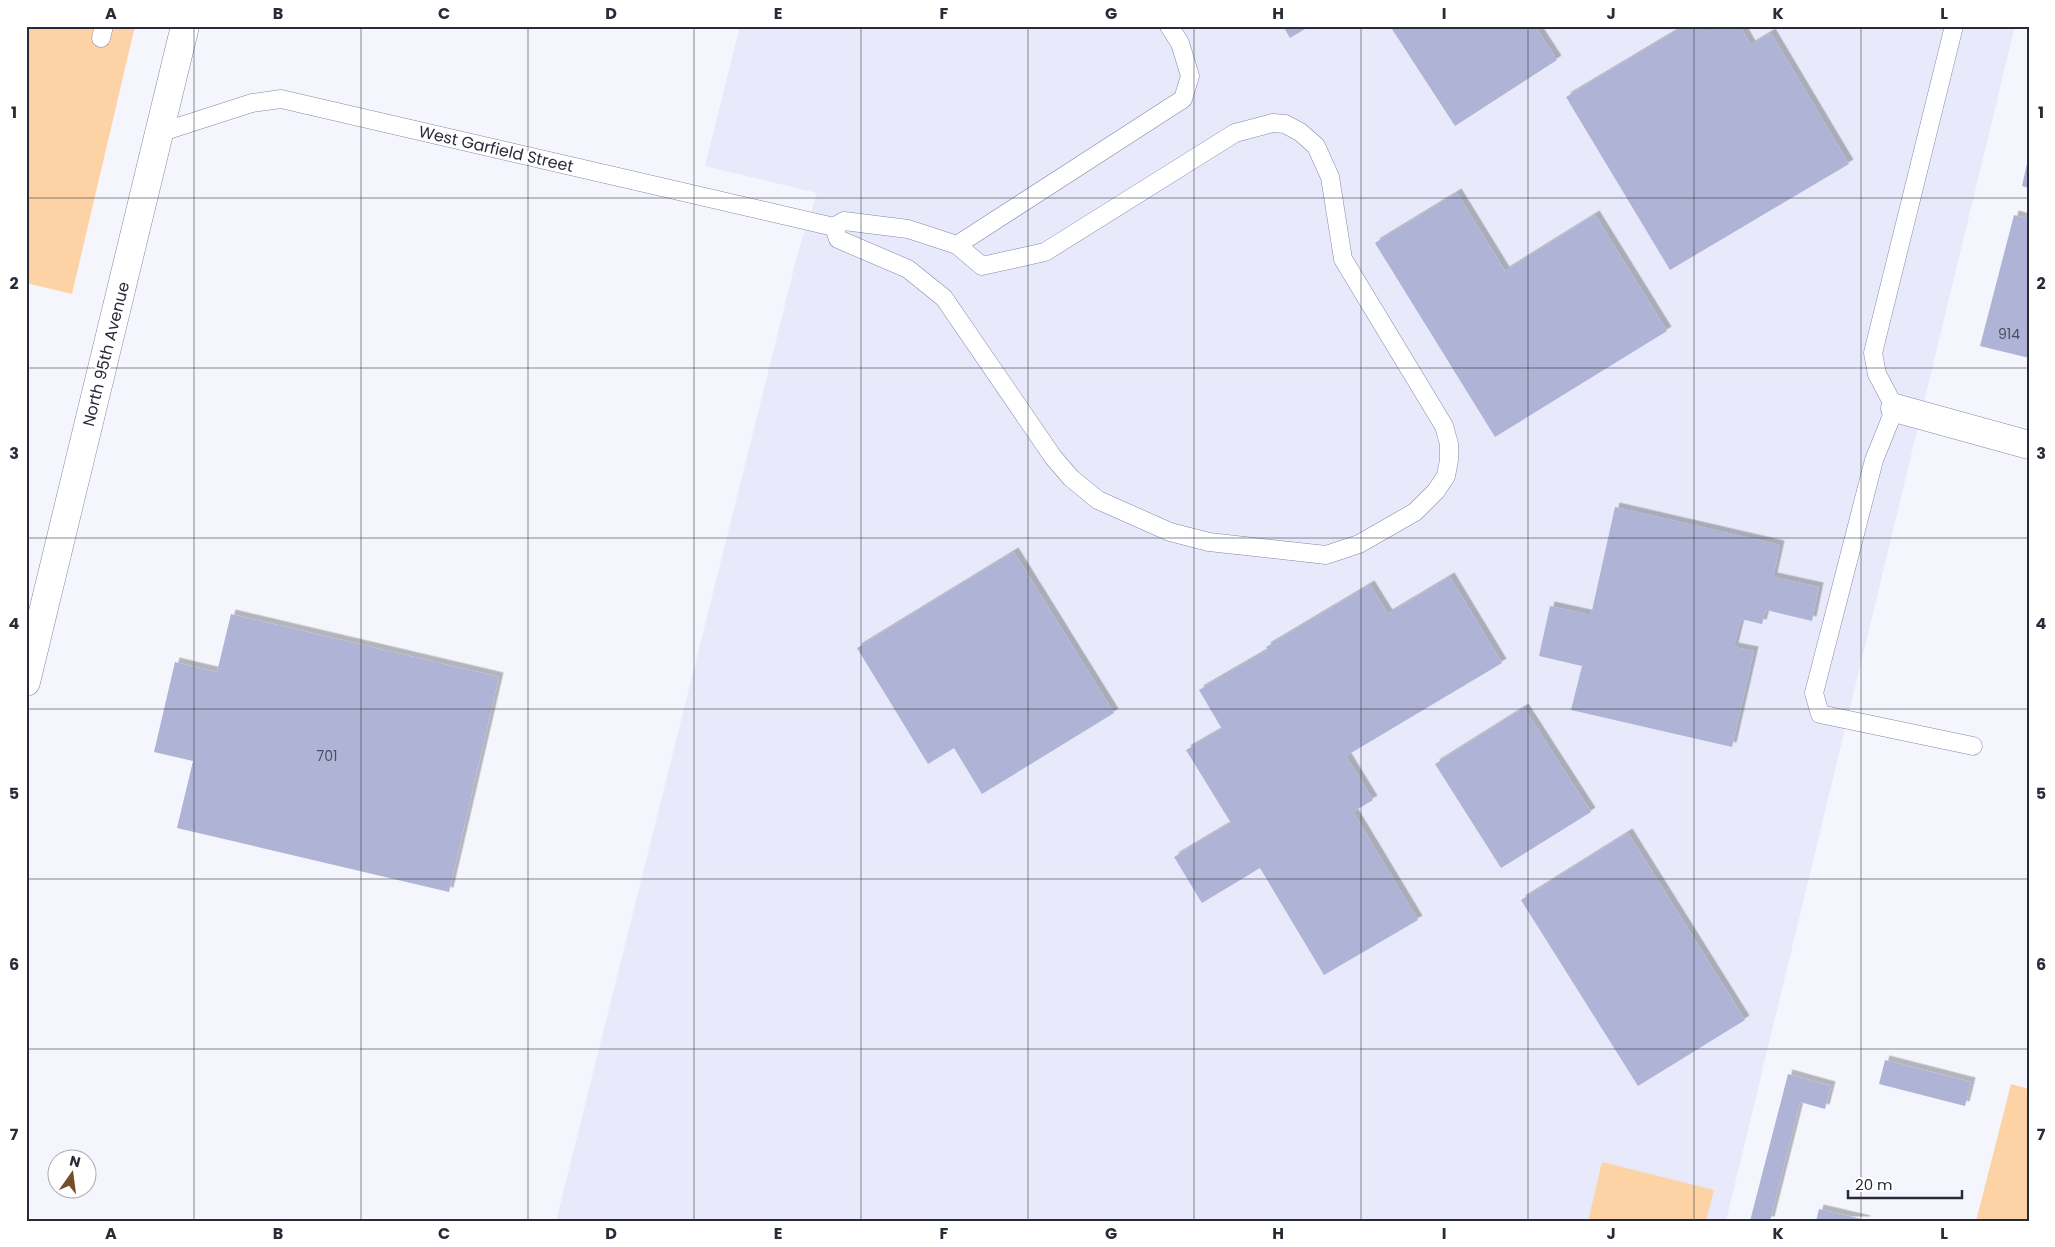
<svg xmlns="http://www.w3.org/2000/svg" width="2055" height="1247" font-family="Poppins,sans-serif">
  <defs>
    <filter id="shadow"><feDropShadow dx="4.5" dy="-4.5" stdDeviation="0" flood-color="#0004"/></filter>
  </defs>
  <rect width="100%" height="100%" fill="#f5f6fd"/>
  <polygon fill="#e8eafb" points="740,26 2015,26 1726,1221 556,1221 798,252 817,193 705,166"/>
  <g fill="#fdd3a5">
    <polygon points="26,26 135,26 72,294 26,283"/>
    <polygon points="2011,1084 2029,1089 2029,1221 1976,1221"/>
    <polygon points="1602,1162 1714,1190 1706,1221 1588,1221"/>
  </g>
  <g fill="#afb3d5" filter="url(#shadow)">
    <polygon points="1283,26 1310,26 1290,38"/>
    <polygon points="1390,26 1535,26 1557,60 1455,126"/>
    <polygon points="1685,26 1704,26 1708,32 1718,26 1740,26 1751,45 1771,33 1849,164 1670,270 1566,97"/>
    <polygon points="2028,159 2029,159 2029,188 2022,186"/>
    <polygon points="1457,193 1505,271 1595,215 1667,331 1495,437 1375,243"/>
    <polygon points="2014,215 2029,219 2029,358 1980,346"/>
    <polygon points="1615,507 1780,545 1773,577 1819,587 1812,621 1766,610 1762,624 1741,619 1734,647 1754,651 1732,747 1571,710 1582,666 1539,656 1550,606 1591,615"/>
    <polygon points="1014,552 1114,713 982,794 954,748 928,764 857,648"/>
    <polygon points="1450,577 1502,663 1346,756 1373,800 1353,812 1418,920 1324,975 1260,868 1202,903 1174,857 1231,823 1186,750 1222,729 1199,690 1268,650 1266,647 1370,585 1388,614"/>
    <polygon points="231,614 499,677 449,892 177,828 193,761 154,752 175,662 217,672"/>
    <polygon points="1524,708 1591,812 1501,868 1435,764"/>
    <polygon points="1628,833 1745,1020 1638,1086 1521,900"/>
    <polygon points="1885,1060 1971,1082 1965,1106 1879,1084"/>
    <polygon points="1788,1074 1831,1086 1825,1109 1800,1102 1770,1221 1750,1221"/>
    <polygon points="1819,1209 1866,1220 1866,1221 1816,1221"/>
  </g>
  <g fill="none" stroke-linecap="round" stroke-linejoin="round">
    <g stroke="#8488a8" stroke-width="19">
      <g id="lane">
        <polyline points="1954,26 1873,353 1877,374 1895,408 1874,460 1814,693 1820,714 1973,746"/>
        <polyline points="101,38 104,26"/>
        <polygon points="1273,123 1285,124 1300,132 1316,146 1330,177 1343,259 1444,426 1449,444 1449,460 1446,476 1436,491 1415,512 1359,544 1326,555 1209,542 1170,532 1098,500 1071,478 1053,457 944,298 908,269 838,239 834,227 844,221 908,229 957,245 982,266 1045,252 1235,133"/>
        <polyline points="159,133 252,103 281,99 834,227"/>
        <polyline points="957,245 1183,99 1190,76 1180,43 1169,26"/>
      </g>
    </g>
    <g stroke="#8488a8" stroke-width="29">
      <g id="street">
        <polyline points="1895,408 2029,445"/>
        <polyline points="26,682 185,26"/>
      </g>
    </g>
    <use href="#lane" stroke="#fff" stroke-width="18"/>
    <use href="#street" stroke="#fff" stroke-width="28"/>
  </g>
  <path fill="none" stroke="#2a2b39" stroke-width="1" stroke-opacity="0.55" d="M194,26V1221M361,26V1221M528,26V1221M694,26V1221M861,26V1221M1028,26V1221M1194,26V1221M1361,26V1221M1528,26V1221M1694,26V1221M1861,26V1221M26,198H2029M26,368H2029M26,538H2029M26,709H2029M26,879H2029M26,1049H2029"/>
  <g text-anchor="middle" dominant-baseline="central" stroke-width="4" stroke-linejoin="round" paint-order="stroke">
    <g font-size="14" fill="#4b4d60">
      <text x="2009" y="334">914</text>
      <text x="327" y="756">701</text>
    </g>
    <g font-size="16" fill="#2a2b39" stroke="#fff">
      <text transform="translate(496 149) rotate(13)">West Garfield Street</text>
      <text transform="translate(106 354) rotate(-76)">North 95th Avenue</text>
    </g>
  </g>
  <rect width="2055" height="1247" fill="none" stroke="#ffffff" stroke-width="55"/>
  <g transform="translate(72 1174) rotate(14)"><circle r="24" fill="#ffffff" stroke="#aaaab0"/>
  <path d="M0-4L9 19L0 12L-9 19Z" fill="#714f27"/>
  <text y="-8" font-size="14" font-weight="bold" text-anchor="middle" fill="#2a2b39">N</text>
  </g>
  <path d="M1848 1190v8h114v-8" fill="none" stroke="#2a2b39" stroke-width="2.5"/>
  <text x="1855" y="1190" font-size="15" fill="#2a2b39" stroke="#ffffff" stroke-width="4" paint-order="stroke">20 m</text>
  <rect x="28" y="28" width="2000" height="1192" fill="none" stroke="#2a2b39" stroke-width="2"/>
  <g font-size="16" text-anchor="middle" font-weight="bold" fill="#2a2b39">
    <text x="111" y="19">A</text>
    <text x="278" y="19">B</text>
    <text x="444" y="19">C</text>
    <text x="611" y="19">D</text>
    <text x="778" y="19">E</text>
    <text x="944" y="19">F</text>
    <text x="1111" y="19">G</text>
    <text x="1278" y="19">H</text>
    <text x="1444" y="19">I</text>
    <text x="1611" y="19">J</text>
    <text x="1778" y="19">K</text>
    <text x="1944" y="19">L</text>
    <text x="14" y="118">1</text>
    <text x="2041" y="118">1</text>
    <text x="14" y="289">2</text>
    <text x="2041" y="289">2</text>
    <text x="14" y="459">3</text>
    <text x="2041" y="459">3</text>
    <text x="14" y="629">4</text>
    <text x="2041" y="629">4</text>
    <text x="14" y="799">5</text>
    <text x="2041" y="799">5</text>
    <text x="14" y="970">6</text>
    <text x="2041" y="970">6</text>
    <text x="14" y="1140">7</text>
    <text x="2041" y="1140">7</text>
    <text x="111" y="1239">A</text>
    <text x="278" y="1239">B</text>
    <text x="444" y="1239">C</text>
    <text x="611" y="1239">D</text>
    <text x="778" y="1239">E</text>
    <text x="944" y="1239">F</text>
    <text x="1111" y="1239">G</text>
    <text x="1278" y="1239">H</text>
    <text x="1444" y="1239">I</text>
    <text x="1611" y="1239">J</text>
    <text x="1778" y="1239">K</text>
    <text x="1944" y="1239">L</text>
  </g>
</svg>
